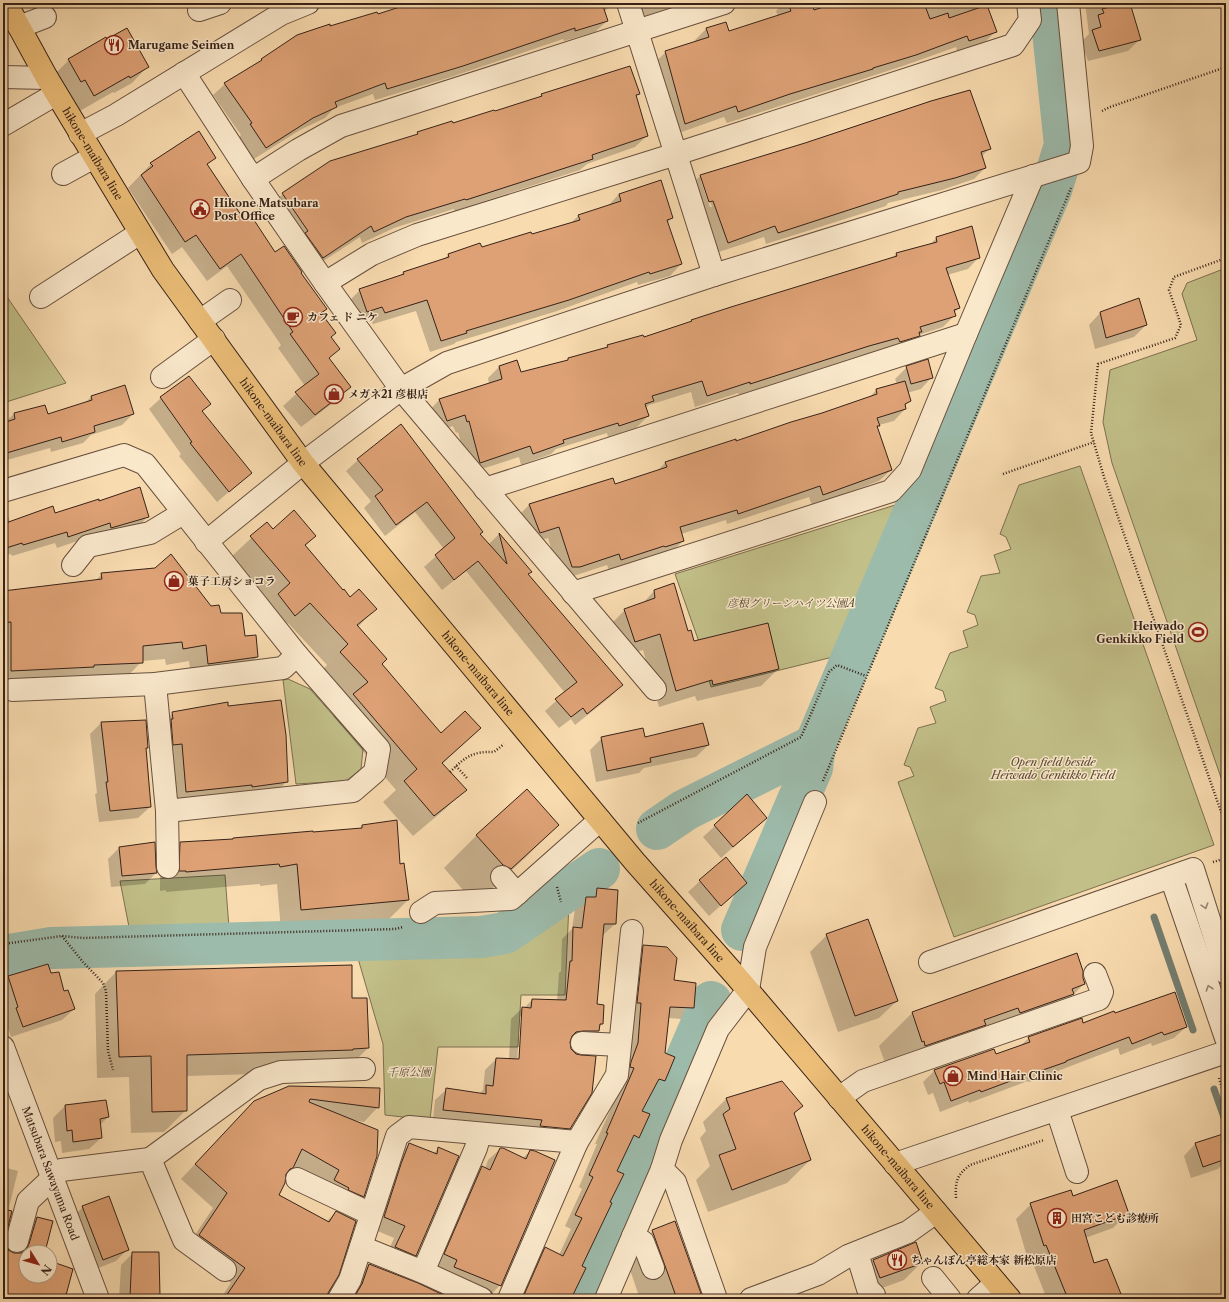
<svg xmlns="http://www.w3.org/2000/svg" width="1229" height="1302" font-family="'Libre Caslon Text','Noto Serif JP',serif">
  <rect width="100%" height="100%" fill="#f8dbaf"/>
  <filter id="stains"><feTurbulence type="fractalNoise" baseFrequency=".005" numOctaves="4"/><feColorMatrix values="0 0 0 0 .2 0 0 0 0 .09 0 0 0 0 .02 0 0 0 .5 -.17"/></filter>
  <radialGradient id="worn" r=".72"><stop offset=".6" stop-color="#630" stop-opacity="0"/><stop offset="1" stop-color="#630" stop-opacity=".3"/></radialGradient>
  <g fill="#c2bf88" stroke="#7c7050">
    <polygon points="1226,268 1226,792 1112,463 1103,422 1110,370 1197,340 1182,294 1187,283"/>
    <polygon points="3,291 66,383 3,403"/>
    <polygon points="1080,466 1214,845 954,937 898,782 914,776 910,767 904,765 918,728 936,723 930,707 946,701 943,691 935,688 950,653 968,647 963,631 978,625 975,615 967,612 981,576 1000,573 994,555 1011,549 1006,537 1000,534 1019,485"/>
    <polygon points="908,501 837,656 711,687 698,639 675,574"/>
    <polygon points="288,679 310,689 363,749 361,769 346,781 296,784 283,680"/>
    <polygon points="225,875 229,928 130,932 120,881"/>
    <polygon points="567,898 569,902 565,995 521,995 518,1047 438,1047 430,1120 385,1115 383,1044 357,955 357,949 387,950 495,945 512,938"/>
  </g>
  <g fill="#0003" fill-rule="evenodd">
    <polygon points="31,3 57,3 34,11"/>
    <polygon points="417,3 607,3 608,8 604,12 607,21 595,32 564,41 563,39 451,77 375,100 373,94 334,108 325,118 300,130 254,159 239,137 241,135 213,95 225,84 257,64 262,60 297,36 377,15"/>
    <polygon points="621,3 680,3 678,5 640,18"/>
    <polygon points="784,3 811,3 814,12 838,3 986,3 995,32 984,43 957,51 956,47 903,66 727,123 724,117 673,135 654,63 666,52 696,43 695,40 706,29 728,33 778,16 776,11"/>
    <polygon points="1085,3 1122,3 1123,4 1129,3 1139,40 1128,51 1088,61 1081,42 1089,34"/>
    <polygon points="69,60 148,66 132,83 114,93 113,92 78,112 52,77"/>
    <polygon points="639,94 636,97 647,136 635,147 587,164 580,170 454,211 454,209 394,228 362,243 360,237 311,269 271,205 283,194 416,135 418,133 494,113 539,98 542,95"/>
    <path d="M989,149L982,156L985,168L974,179L942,190L888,203L886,206L766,244L764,237L716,253L689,187L700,176ZM701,181H703L712,207H710Z"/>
    <polygon points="215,158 207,165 245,223 275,253 300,274 326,309 320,314 330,337 339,349 328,359 350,387 337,400 301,427 283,406 305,386 278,348 281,345 227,266 207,281 182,247 172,254 128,188 151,164"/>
    <polygon points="619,194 672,218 667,223 681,264 670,276 638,285 637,282 557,311 456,342 454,344 430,352 416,311 373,324 370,318 356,323 348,302 360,290 399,277 403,273 443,260 448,255 480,244 481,249 571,223 579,215 607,207"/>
    <polygon points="936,238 979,257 968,269 947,275 959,308 954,313 954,316 943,327 919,335 908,347 887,349 856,357 739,395 738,393 695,407 691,392 649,405 645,409 648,416 636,428 608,437 607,433 556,449 551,454 521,465 519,457 469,473 458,432 456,433 453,426 436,432 428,412 439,400 489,384 488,378 499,367 516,361 521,374 566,362 568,359 605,348 608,346 643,338 689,323 692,321 891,259 896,254 930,245"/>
    <polygon points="1100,313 1146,325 1134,337 1095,349 1089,325"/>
    <polygon points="907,367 932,377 921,389 907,393 910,401 904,406 905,409 894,421 879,425 876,428 891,470 879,481 812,506 809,497 727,524 726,520 681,534 683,541 672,552 609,571 607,565 567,578 560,578 548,538 529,544 518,516 529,505 612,480 614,485 656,472 665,463 736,442 869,398 876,390 897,384 895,379"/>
    <polygon points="91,397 133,414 122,425 91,435 83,443 51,452 50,448 3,461 3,424 14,414 47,415 84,404"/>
    <polygon points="161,398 209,404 202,412 251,473 217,502 179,456 181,454 149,409"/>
    <polygon points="358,460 479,534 489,544 499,534 530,572 527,575 622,685 610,697 575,725 571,719 559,728 545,711 565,693 466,571 442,590 424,567 444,549 415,512 385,536 364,508 371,501 346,471"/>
    <polygon points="98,502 148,516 137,528 98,534 57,548 55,543 12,556 11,554 3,556 3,517 8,516 10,522 54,514"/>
    <polygon points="266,524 273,530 315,536 305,546 350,598 375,609 358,627 381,664 441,735 480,728 442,764 465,790 444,810 413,836 383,802 396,790 333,716 346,702 319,673 327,665 288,623 274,636 230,558"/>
    <polygon points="102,574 211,607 244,637 257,657 240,674 191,680 189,661 166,665 165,659 142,661 125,679 3,688 3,592 95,581"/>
    <polygon points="673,585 688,632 693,642 778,669 761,686 697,701 695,696 659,707 643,650 618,658 608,627 625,610 642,604 654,591"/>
    <polygon points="228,707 287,781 276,793 175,803 161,724 173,713"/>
    <polygon points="145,721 147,747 145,750 150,807 138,818 99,822 95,794 97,793 90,734 101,723"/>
    <polygon points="602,738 644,738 708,745 696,757 644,768 639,773 596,782 590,750"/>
    <polygon points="747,796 766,818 721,858 703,837"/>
    <polygon points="558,825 525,858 478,901 470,898 444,868 477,835"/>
    <polygon points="362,826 399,865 408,900 388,920 281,930 277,884 260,886 260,884 166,892 166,890 160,891 160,863 180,843 359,829"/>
    <polygon points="119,848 156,873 145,884 111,887 108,859"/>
    <polygon points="700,881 746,883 709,916 688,892"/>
    <path d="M598,889L615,924L603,935H602L596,1005L603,1006L602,1024L599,1027L598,1031L587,1042H569L570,1128L558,1140L433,1120L435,1100L447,1089L479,1094L483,1090L485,1070L496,1059L509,1060L511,1019L522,1008H524L532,1000L557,1001L559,973L561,971L562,939L572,929L575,909ZM523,1014L519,1064H517L520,1017Z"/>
    <polygon points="827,935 897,1001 879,1018 838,1032 810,952"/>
    <polygon points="643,946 673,981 693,1008 682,1019 668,1018 664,1054 664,1080 653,1092 651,1091 641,1111 638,1137 626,1149 615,1171 609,1202 581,1266 570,1299 517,1299 534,1260 545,1248 559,1255 571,1229 565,1226 582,1189 579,1187 597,1144 595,1144 624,1080 632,958"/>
    <polygon points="116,972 351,999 368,1048 346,1070 330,1072 186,1076 186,1110 164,1132 131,1133 129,1077 97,1078 95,994"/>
    <polygon points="51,975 74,1009 62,1020 11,1037 5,1020 6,1018 3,1007 3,983 9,977"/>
    <polygon points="1082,978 1084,984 1051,1017 889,1074 879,1046 912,1013"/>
    <polygon points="1114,1014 1186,1027 1174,1038 1152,1046 1151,1043 1120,1055 1118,1048 1055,1072 1053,1074 1029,1082 1028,1081 969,1103 968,1101 940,1112 933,1093 928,1095 923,1082 935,1070 995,1055 1020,1046 1029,1038 1083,1024"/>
    <polygon points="289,1087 378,1107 364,1122 353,1120 363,1196 349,1211 326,1185 292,1166 285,1174 278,1196 326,1222 336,1212 326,1299 220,1299 231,1283 185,1250 213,1208 181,1179 240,1116"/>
    <polygon points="726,1099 802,1106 794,1114 810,1160 787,1183 708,1212 696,1180 710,1166 700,1138 706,1131 703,1122"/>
    <polygon points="105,1101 108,1117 100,1125 101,1138 89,1149 62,1153 61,1141 55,1142 53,1118 65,1106"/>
    <polygon points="1222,1135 1226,1147 1226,1161 1218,1169 1191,1178 1184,1156 1195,1144"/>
    <polygon points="410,1144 433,1154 439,1148 415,1255 404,1267 385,1259 394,1238 373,1229 398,1156"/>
    <polygon points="500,1149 523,1158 530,1151 500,1285 489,1297 434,1266 470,1179 482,1168 485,1169 488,1160"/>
    <polygon points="3,1167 18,1171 8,1211 4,1238 4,1245 8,1251 17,1254 23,1232 37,1218 44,1252 26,1252 26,1276 50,1276 50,1262 64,1299 3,1299"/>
    <polygon points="1072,1197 1128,1213 1113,1228 1085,1238 1094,1264 1121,1299 1047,1299 1031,1259 1028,1260 1016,1219 1031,1204"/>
    <polygon points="83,1207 128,1249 116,1261 91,1271 71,1219"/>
    <polygon points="653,1231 702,1299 640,1299 626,1258"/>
    <polygon points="133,1253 159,1297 157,1299 119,1299 121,1265"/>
    <polygon points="873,1260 921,1263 904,1280 863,1295 856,1278"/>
    <polygon points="369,1265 450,1299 348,1299 354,1279"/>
    <polygon points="181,1296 184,1299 178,1299"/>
  </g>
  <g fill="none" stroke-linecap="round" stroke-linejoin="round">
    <g stroke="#747e70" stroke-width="7">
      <polyline points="1154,917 1193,1030"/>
      <polyline points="1214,1089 1226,1123"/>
    </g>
    <g stroke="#9dbbab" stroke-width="42">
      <polyline points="657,829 685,810 815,745"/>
      <polyline points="742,930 812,768 815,745 1051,190 1065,145 1050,3"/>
      <polyline points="3,956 51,948 481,937 505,933 599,869"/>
      <polyline points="583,1299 711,1002"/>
    </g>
  </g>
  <g fill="#dda175" stroke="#372218">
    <polygon points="412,3 602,3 608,21 575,31 575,28 463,66 387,89 385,83 335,102 337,107 313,118 266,148 250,124 252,123 224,83 262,60 261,59 297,35 330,24 330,26 377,12 378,14"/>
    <polygon points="788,3 812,3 814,10 836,3 924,3 930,19 948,13 949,18 987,5 997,32 969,41 967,36 916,55 873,68 873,69 790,94 738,112 736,106 685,124 665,51 709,37 706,28 726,22 729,31 791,11"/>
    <polygon points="1124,3 1130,3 1141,40 1099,51 1092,30 1101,27 1098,15 1104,13 1102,9"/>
    <polygon points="127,28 149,67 130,78 129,76 94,96 85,80 81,82 68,59 106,37 107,39"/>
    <polygon points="630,66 640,94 636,95 648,136 592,155 593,159 466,200 465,199 406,217 374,232 371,226 323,258 305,233 308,231 282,193 330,161 418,134 417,132 452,121 453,123 494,110 495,111 542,96 541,94"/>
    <polygon points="970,90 991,149 981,152 986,168 955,178 898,192 898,194 778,233 775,226 728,243 713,201 709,202 700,175 805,143 931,101"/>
    <polygon points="199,131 216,158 207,164 245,221 252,217 275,252 284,246 302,272 301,273 327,309 321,313 336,333 331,337 340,349 329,358 351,387 315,415 295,392 319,374 290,334 293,332 241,254 220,269 196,235 185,242 141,175 153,166 150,163"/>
    <polygon points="661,180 673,218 667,220 682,264 650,274 649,272 569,300 466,331 467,333 441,341 427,300 385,313 382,307 367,312 359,289 404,274 403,272 449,257 448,254 480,243 482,247 531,232 532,234 580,220 578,215 621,201 619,194"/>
    <polygon points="972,226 980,258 946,268 960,308 954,310 956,316 920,327 922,332 919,332 920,336 900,342 898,338 869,346 750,384 750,382 707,396 702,381 652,396 654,401 645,404 649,416 619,426 618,423 563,440 564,443 533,454 530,446 480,463 469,421 467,422 465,415 447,421 439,399 502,379 499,366 517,360 521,372 568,360 568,358 608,347 607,345 643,335 644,337 692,321 691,320 731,307 897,256 896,253 937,242 936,237"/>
    <polygon points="1139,298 1147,325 1106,338 1100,312"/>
    <polygon points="928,359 933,378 911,384 906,366"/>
    <polygon points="189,376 211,404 202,411 252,473 229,492 190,443 192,442 160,397"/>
    <polygon points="905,381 911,401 905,404 906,409 877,418 880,426 877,426 892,470 823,495 820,486 738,514 737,510 680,527 684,541 665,547 664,546 621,560 619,554 580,567 572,567 559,527 540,533 529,504 613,478 615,484 667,467 665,462 736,439 736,441 791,422 822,413 877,394 876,389"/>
    <polygon points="125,385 134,414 94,426 95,432 62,442 61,437 3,454 3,423 15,419 14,413 45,405 48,414 92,400 91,396"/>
    <polygon points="401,424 483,532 480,534 507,564 499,533 532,572 528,574 623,685 587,714 583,708 571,717 555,699 577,682 478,561 454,580 435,555 455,538 427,502 396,525 375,496 383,490 357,459"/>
    <polygon points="140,487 149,517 111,528 110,523 68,537 67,532 23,545 22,543 3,549 3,524 53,506 55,513 99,499 99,501"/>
    <polygon points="294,510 316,536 305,545 343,590 344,589 350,597 359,589 377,609 357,625 387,659 382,664 422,711 441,733 465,711 481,728 442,763 467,790 434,816 404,781 417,769 353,694 368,682 340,652 348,644 310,603 295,616 278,594 290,583 250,536 267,522 273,529"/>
    <polygon points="171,554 211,606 219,605 221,613 242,613 245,636 256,635 258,657 208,664 206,645 183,649 182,642 143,646 143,663 94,665 94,667 11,671 11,622 3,623 3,591 102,579 101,573 155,568"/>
    <polygon points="674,583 688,631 691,630 694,641 768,623 779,669 713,685 712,680 676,691 660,634 635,642 624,609 655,598 654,590"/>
    <polygon points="281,700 286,735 288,782 252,787 252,785 186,792 182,744 173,745 171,719 173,719 172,712 228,702 228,706"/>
    <polygon points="146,720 148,748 146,748 151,807 110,811 106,782 108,782 101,722"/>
    <polygon points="703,723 709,745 650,758 651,762 607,771 601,737 643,728 645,737"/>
    <polygon points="527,789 559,825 511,869 503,865 476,835"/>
    <polygon points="747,794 767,818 733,847 714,825"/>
    <polygon points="397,820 400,864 404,863 409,900 301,910 297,864 280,867 279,864 186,872 186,871 179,871 180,842 233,839 233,838 313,831 313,832 362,828 362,825"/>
    <polygon points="155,842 156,867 157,873 122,876 119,847"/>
    <polygon points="726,857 747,883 721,906 699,880"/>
    <polygon points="597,888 618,890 616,924 604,924 597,1004 604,1005 603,1024 600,1024 599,1031 583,1031 576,1032 572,1036 570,1042 571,1049 576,1054 581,1055 596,1056 592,1093 570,1129 540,1126 542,1120 443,1110 446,1088 486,1094 486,1085 493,1086 496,1058 519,1059 522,1007 531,1008 532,999 566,1000 570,961 572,961 573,927 582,928 586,897 596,897"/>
    <polygon points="868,919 898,1001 855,1016 826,934"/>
    <polygon points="643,945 667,947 677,958 674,980 696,983 694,1008 670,1007 665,1053 675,1057 665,1081 659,1079 642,1111 650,1114 639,1138 634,1135 617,1171 624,1174 610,1202 612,1203 582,1266 586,1268 571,1299 533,1299 524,1295 545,1247 563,1256 582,1218 575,1215 593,1177 589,1175 608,1133 606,1133 634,1068 630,1067 631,1062 638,1043 641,1003 637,1003"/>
    <polygon points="1077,953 1083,971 1083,978 1085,984 1072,989 1074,994 1020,1013 1018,1008 984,1020 986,1025 925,1046 924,1041 922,1042 912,1012"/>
    <polygon points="48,964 51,973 59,972 64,991 68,990 75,1009 23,1027 16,1008 18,1007 8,976"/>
    <polygon points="352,965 352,998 367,998 369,1048 353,1049 353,1050 187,1055 187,1111 152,1112 151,1056 119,1057 116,971"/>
    <polygon points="1175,992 1187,1027 1164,1035 1162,1032 1132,1044 1129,1037 1066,1061 1066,1062 1040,1071 1040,1070 981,1092 980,1090 951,1101 944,1082 940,1084 934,1070 994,1049 996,1054 1030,1042 1028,1037 1082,1018 1083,1023 1114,1011 1115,1013"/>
    <polygon points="782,1081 803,1106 794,1113 811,1160 732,1190 719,1155 736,1149 723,1114 730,1109 726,1098"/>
    <polygon points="289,1086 380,1088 379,1108 310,1099 309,1102 378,1130 377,1156 364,1197 348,1190 349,1188 334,1180 339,1170 302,1149 293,1168 290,1169 286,1174 285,1183 279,1195 329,1222 336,1211 356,1221 339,1275 328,1293 327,1299 224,1299 245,1268 199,1235 227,1193 195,1164 254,1101"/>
    <polygon points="106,1100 109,1117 100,1119 102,1138 73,1142 72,1130 67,1131 65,1105"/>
    <polygon points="1223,1134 1226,1144 1226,1159 1203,1167 1195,1143"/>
    <polygon points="409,1143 437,1154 438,1147 459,1156 416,1256 395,1247 405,1226 384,1217 401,1164"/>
    <polygon points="500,1148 503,1148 526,1159 530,1150 535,1151 555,1160 501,1286 454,1267 457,1260 444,1254 482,1166 490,1170"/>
    <polygon points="1117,1180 1129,1214 1084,1230 1094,1263 1107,1259 1123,1299 1068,1299 1046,1245 1044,1246 1030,1203 1071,1190 1073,1196"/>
    <polygon points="109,1196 129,1250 103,1260 82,1206"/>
    <polygon points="3,1209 12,1211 5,1238 5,1244 8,1250 14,1253 21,1253 26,1250 29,1244 37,1217 53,1221 45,1252 26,1252 26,1276 50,1276 50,1261 73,1269 65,1299 3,1299"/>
    <polygon points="675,1221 703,1299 677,1299 652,1230"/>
    <polygon points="916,1242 923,1263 880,1278 873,1260"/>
    <polygon points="132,1252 159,1252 160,1297 130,1297"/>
    <polygon points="369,1264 418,1283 452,1299 353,1299 362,1284"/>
  </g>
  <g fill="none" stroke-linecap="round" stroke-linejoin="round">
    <g stroke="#67503e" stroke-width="24">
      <g id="minor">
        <polyline points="628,3 714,275"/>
        <polyline points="199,10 220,3"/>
        <polyline points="19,27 45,17"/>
        <polyline points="184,73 253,179 325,283 401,389 655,689"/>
        <polyline points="3,77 47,78"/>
        <polyline points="3,125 56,94"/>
        <polyline points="80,134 116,115 281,14 308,3"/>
        <polyline points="63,174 94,157"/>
        <polyline points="253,179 298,150 341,126 724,3"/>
        <polyline points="325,283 372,254 417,235 676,154 1013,45 1030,20 1028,3"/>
        <polyline points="41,297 140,233"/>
        <polyline points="200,321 230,300"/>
        <polyline points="162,377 214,339"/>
        <polyline points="485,489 966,334"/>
        <polyline points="3,491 124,455 145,464 297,655 379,749 375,772 353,791 167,811 155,684"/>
        <polyline points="206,542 303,463 401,389 447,363 714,275 1079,162 1082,146 1068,3"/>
        <polyline points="73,565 88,546 150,533 183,513"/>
        <polyline points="573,593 891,491 910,470 966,334 1033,176"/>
        <polyline points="12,690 155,684 283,668 297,655"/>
        <polyline points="167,811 168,867"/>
        <polyline points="502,877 517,894"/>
        <polyline points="1171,877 1226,1038"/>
        <polyline points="421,912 435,903 511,899 600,820"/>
        <polyline points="930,962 1193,869 1226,973"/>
        <polyline points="582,1043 619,1045"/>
        <path id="s1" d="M3,1047L98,1299"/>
        <polyline points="839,1098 863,1081 1099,999 1102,992 1095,974"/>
        <polyline points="1057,1110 1077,1172"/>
        <polyline points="895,1164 1226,1052"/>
        <polyline points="662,1169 675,1182 716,1299"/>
        <polyline points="297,1179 371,1214"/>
        <polyline points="633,1236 643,1242 653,1268"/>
        <polyline points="17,1241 28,1201 61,1170 150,1159"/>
        <polyline points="361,1247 423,1272 482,1299"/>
        <polyline points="857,1253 868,1289 874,1295 875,1299"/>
        <polyline points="225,1270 184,1240 150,1159 259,1079 281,1072 364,1069"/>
        <polyline points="423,1272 476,1148 480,1134"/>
        <polyline points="933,1278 950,1299"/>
        <polyline points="339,1299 350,1280 397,1136 409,1127 577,1142"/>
        <polyline points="509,1299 577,1142 617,1075 632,931"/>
        <polyline points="606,1299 662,1169 671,1140 718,1029 748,990 755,947 815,802"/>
        <polyline points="751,1299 818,1274 848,1256 908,1232 936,1212"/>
        <polyline points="978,1299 996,1283"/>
      </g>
    </g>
    <g stroke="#372218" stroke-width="24">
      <g id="major">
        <path id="s2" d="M6,3L47,78L163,270L303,463L635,862L736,976L1010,1299"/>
      </g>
    </g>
    <g stroke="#372218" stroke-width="2.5" stroke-dasharray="1 2" stroke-linecap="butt">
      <polyline points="1102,111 1110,107 1226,67"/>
      <polyline points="1226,258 1174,277 1169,290 1181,325 1175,338 1098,364 1091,433 1104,477 1226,826"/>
      <polyline points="1003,474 1094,442"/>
      <polyline points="456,766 467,778"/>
      <path d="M450,772C465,757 473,751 494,752L504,744"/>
      <polyline points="823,781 1071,188"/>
      <polyline points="638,823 801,737 829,672 837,665 866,676"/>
      <polyline points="1213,862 1226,858"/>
      <polyline points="557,887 561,902"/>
      <polyline points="62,936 83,962 103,983 106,991 108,1051 113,1070"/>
      <polyline points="3,944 62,936 83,938 395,929 403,927"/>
      <polyline points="1219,1078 1226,1101"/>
      <path d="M956,1198C955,1181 957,1175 970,1165L1044,1140"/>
    </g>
    <use href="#minor" stroke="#fae8cb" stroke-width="22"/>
    <use href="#major" stroke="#ecbe78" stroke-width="22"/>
  </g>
  <defs><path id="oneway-chevron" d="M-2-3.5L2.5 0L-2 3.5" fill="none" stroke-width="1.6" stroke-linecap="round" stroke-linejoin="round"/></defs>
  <g stroke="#988572">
    <use href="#oneway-chevron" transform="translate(1205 906) rotate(73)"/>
    <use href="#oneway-chevron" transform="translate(1209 988) rotate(-109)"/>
  </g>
  <defs>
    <g id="restaurant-ring" transform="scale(1)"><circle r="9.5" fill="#fae8cb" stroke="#8f2418" stroke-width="1.5"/><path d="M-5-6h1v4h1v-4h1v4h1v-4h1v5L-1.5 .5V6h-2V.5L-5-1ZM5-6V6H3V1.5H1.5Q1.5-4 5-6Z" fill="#8f2418"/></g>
    <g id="civic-ring" transform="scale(1)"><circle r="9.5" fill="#fae8cb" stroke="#8f2418" stroke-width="1.5"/><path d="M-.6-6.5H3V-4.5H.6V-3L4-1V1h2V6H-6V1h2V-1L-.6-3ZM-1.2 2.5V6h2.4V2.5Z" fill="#8f2418"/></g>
    <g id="cafe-ring" transform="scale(1)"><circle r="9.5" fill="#fae8cb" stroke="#8f2418" stroke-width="1.5"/><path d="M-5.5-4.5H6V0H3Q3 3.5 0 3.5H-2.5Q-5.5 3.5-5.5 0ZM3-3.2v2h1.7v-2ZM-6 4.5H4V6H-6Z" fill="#8f2418"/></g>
    <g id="shop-ring" transform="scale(1)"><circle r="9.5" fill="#fae8cb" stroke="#8f2418" stroke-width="1.5"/><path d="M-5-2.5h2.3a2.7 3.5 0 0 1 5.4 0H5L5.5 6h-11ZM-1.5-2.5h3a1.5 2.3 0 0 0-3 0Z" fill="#8f2418"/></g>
    <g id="stadium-ring" transform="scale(1)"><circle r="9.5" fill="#fae8cb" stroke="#8f2418" stroke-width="1.5"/><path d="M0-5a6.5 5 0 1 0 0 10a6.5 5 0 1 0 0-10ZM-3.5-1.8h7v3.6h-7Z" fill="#8f2418"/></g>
    <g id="building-ring" transform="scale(1)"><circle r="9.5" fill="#fae8cb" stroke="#8f2418" stroke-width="1.5"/><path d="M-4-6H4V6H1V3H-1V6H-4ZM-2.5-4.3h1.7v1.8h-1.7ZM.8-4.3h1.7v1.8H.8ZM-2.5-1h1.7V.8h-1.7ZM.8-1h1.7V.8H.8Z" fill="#8f2418"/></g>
  </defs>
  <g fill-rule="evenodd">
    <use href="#restaurant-ring" x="114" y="45"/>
    <use href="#civic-ring" x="200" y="209"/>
    <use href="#cafe-ring" x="293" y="317"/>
    <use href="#shop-ring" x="334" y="394"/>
    <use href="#shop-ring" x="174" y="581"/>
    <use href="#stadium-ring" x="1198" y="632"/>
    <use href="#shop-ring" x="953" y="1076"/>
    <use href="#building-ring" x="1057" y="1218"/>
    <use href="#restaurant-ring" x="897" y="1260"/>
  </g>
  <g text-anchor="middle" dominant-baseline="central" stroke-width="3" stroke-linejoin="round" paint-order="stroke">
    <g font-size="11" font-weight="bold" fill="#372218" stroke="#fae8cb" text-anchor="start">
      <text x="128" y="45">Marugame Seimen</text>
      <text x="214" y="203">Hikone Matsubara<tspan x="214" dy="13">Post Office</tspan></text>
      <text x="307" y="317">カフェ ド ニケ</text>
      <text x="348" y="394">メガネ21 彦根店</text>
      <text x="188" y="581">菓子工房ショコラ</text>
      <text x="1184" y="626" text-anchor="end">Heiwado<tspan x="1184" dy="13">Genkikko Field</tspan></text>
      <text x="967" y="1076">Mind Hair Clinic</text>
      <text x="1071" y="1218">田宮こども診療所</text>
      <text x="911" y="1260">ちゃんぽん亭総本家 新松原店</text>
    </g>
    <g font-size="11" fill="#372218" stroke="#fae8cb">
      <text stroke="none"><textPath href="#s2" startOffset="174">hikone-maibara line</textPath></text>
      <text stroke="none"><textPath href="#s2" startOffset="498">hikone-maibara line</textPath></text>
      <text stroke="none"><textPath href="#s2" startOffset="822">hikone-maibara line</textPath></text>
      <text stroke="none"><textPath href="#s2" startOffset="1146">hikone-maibara line</textPath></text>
      <text stroke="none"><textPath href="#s2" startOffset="1470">hikone-maibara line</textPath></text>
      <text stroke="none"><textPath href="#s1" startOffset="135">Matsubara Sawayama Road</textPath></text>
    </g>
    <g font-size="11" font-style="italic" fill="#5a4934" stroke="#fae8cb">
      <text x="791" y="603">彦根グリーンハイツ公園A</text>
      <text x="1053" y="762">Open field beside<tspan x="1053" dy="13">Heiwado Genkikko Field</tspan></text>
      <text x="409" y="1072">千原公園</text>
    </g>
  </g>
  <rect width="1229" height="1302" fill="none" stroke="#f8dbaf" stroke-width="16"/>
  <rect x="4" y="4" width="1221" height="1294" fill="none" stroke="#372218" stroke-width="2"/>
  <rect x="8" y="8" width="1213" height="1286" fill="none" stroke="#372218"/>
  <g transform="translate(38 1264) rotate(127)"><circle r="19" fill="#fae8cb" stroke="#ac9983"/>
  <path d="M0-3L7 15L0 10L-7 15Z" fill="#8f2418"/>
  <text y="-6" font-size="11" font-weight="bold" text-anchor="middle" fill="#372218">N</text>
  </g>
  <rect width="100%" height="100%" filter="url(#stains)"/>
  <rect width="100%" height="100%" fill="url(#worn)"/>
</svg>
